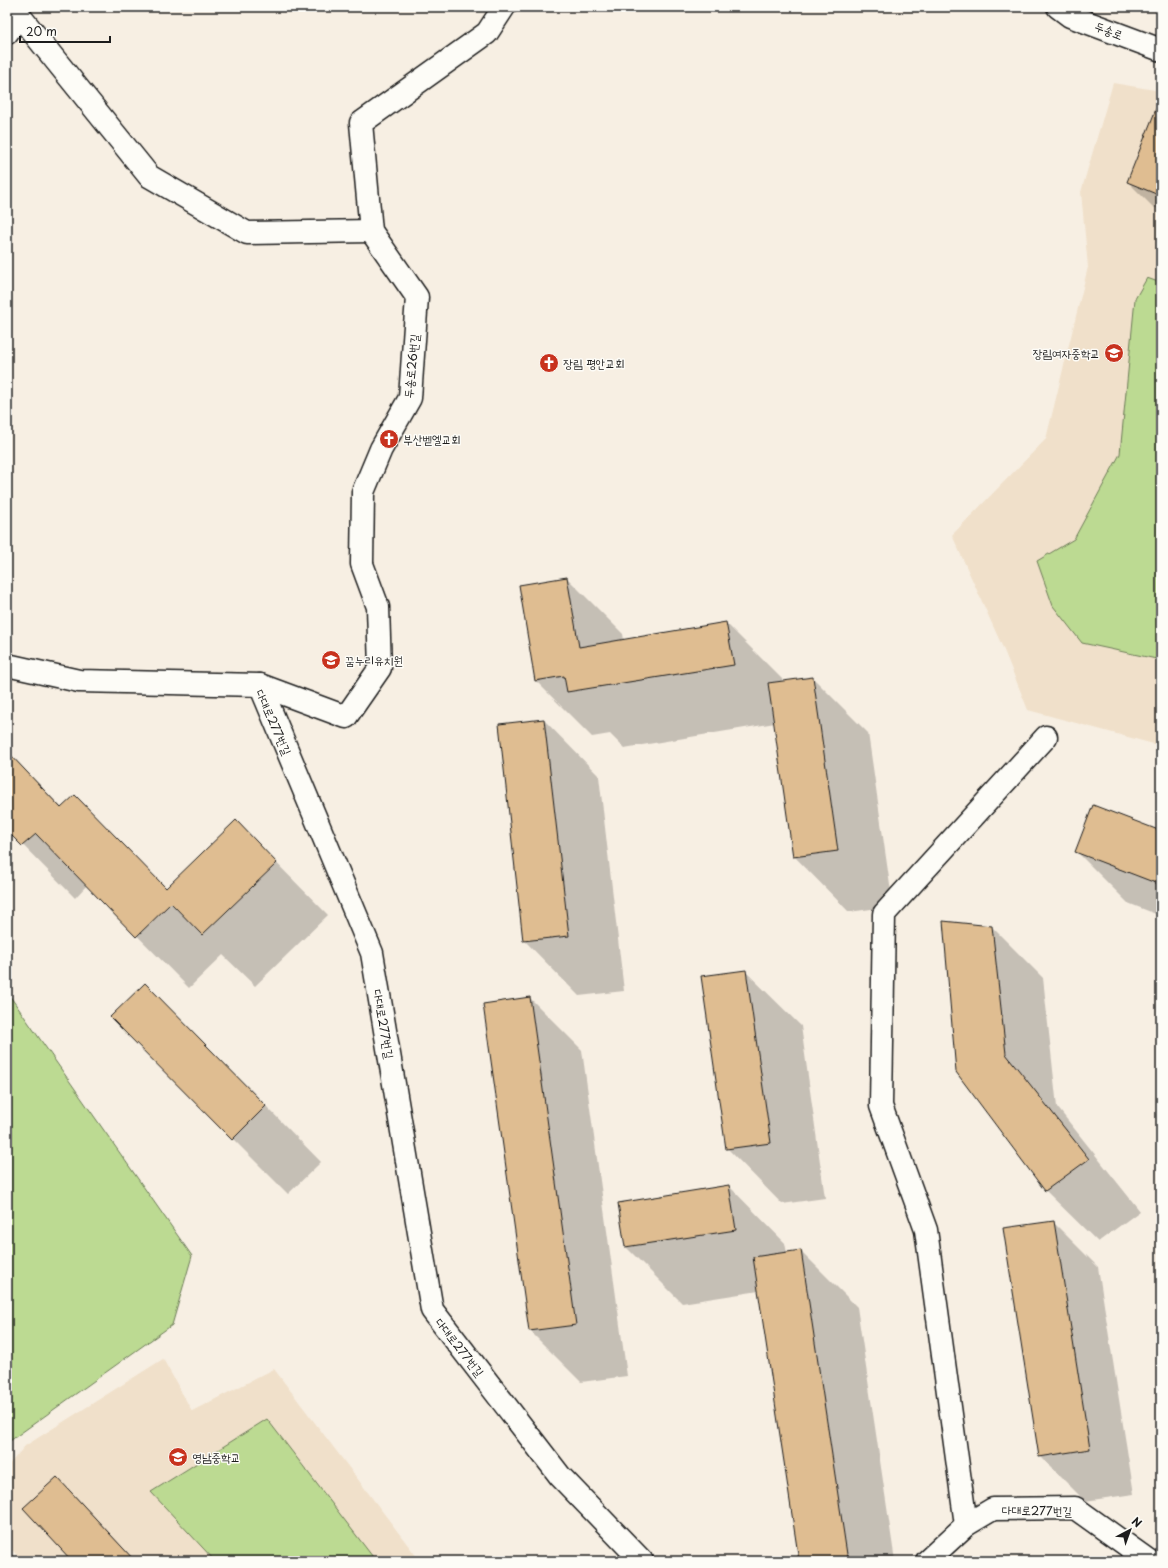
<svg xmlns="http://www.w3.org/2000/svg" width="1168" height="1568" font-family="'Playpen Sans','Poor Story',sans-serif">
  <rect width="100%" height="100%" fill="#f7efe3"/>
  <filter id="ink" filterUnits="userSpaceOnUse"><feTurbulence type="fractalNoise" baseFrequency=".025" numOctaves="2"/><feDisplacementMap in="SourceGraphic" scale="8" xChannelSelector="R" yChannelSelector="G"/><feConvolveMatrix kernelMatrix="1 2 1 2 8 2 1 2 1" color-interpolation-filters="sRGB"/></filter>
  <g filter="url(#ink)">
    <g fill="#f0e0ca">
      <polygon points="1113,83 1161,91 1161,746 1028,710 1003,648 952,535 1046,439 1088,267 1081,192"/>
      <polygon points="163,1359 192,1411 274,1369 420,1561 22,1561 7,1544 7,1467 25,1446"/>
    </g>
    <g fill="#bcda92" stroke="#6c7b57">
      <polygon points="1147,278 1161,283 1161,660 1082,643 1053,606 1037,561 1074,539 1120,454 1135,299"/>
      <polygon points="7,992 192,1256 172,1325 7,1443"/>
      <polygon points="267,1419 376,1561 215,1561 151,1492"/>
    </g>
    <g fill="#0003">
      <polygon points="1161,106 1161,210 1153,207 1128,182"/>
      <polygon points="567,578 623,634 624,640 726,623 782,679 783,682 813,678 868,733 893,906 849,912 794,856 775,723 624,748 610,734 592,737 536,681 520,586"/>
      <polygon points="544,720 599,776 624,991 579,996 524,940"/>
      <polygon points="7,751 62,808 166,889 236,822 328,915 255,986 223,955 189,988 87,885 75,898 7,829"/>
      <polygon points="1161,832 1161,916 1128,903 1076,851"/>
      <polygon points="991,926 1043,978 1057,1107 1140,1211 1098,1242 1046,1191 957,1072"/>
      <polygon points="745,971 801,1026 825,1198 782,1204 727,1148"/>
      <polygon points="530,998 582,1050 627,1376 581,1382 530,1331"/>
      <polygon points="200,1039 321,1162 288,1194 233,1139"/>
      <polygon points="729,1186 785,1243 787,1253 801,1251 857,1307 895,1561 800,1561 759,1291 682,1303 626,1247 619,1203"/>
      <polygon points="1053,1222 1098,1267 1134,1494 1085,1501 1040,1456"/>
      <polygon points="57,1478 76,1497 135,1561 73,1561"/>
    </g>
    <g fill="#dfbd91" stroke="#1c1c1c">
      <polygon points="1158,104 1161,105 1161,196 1127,182"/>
      <polygon points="567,577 579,647 726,622 734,665 567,692 564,676 535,681 519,585"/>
      <polygon points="813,677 838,851 793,857 768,683"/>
      <polygon points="544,719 569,936 523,941 499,724"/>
      <polygon points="7,751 61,808 75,795 166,888 236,820 277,863 202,935 171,903 136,937 36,834 22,846 7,831"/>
      <polygon points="1093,805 1161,831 1161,885 1075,852"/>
      <polygon points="943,921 992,926 1006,1054 1089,1159 1045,1191 956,1072"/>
      <polygon points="746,970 771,1143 726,1149 701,976"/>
      <polygon points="145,983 266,1106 232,1140 110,1017"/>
      <polygon points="530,997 576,1325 529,1331 483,1004"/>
      <polygon points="729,1185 736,1230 625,1247 618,1203"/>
      <polygon points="1054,1221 1090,1449 1039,1457 1003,1228"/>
      <polygon points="801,1250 848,1561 799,1561 753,1257"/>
      <polygon points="57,1477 135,1561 72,1561 23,1508"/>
    </g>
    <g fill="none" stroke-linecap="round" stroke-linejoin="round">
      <g stroke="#1c1c1c" stroke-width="25">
        <g id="street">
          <polyline points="17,7 19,15 149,176 247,233 371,231"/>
          <polyline points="1058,7 1070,16 1161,50"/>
          <polyline points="7,33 19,15"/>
          <polyline points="7,665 79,681 260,685 346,717 380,668 378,607 362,564 363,492 381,449 410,398 417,297 371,231 361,123 487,33 504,7"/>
          <polyline points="260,685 372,953 432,1310 560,1476 642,1561"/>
          <polyline points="966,1525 926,1230 881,1106 884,914 1046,737"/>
          <polyline points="927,1561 966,1525 993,1509 1075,1508 1149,1561"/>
        </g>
      </g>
      <use href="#street" stroke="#fdfcf7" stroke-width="22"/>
    </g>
  </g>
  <defs>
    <g id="school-disc" transform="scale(1)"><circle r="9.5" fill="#c8321e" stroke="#fdfcf7"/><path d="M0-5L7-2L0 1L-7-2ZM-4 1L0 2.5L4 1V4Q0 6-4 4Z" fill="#fff"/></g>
    <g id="church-disc" transform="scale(1)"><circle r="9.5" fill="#c8321e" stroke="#fdfcf7"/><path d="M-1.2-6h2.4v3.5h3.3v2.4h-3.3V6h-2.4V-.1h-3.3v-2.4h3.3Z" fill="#fff"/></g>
  </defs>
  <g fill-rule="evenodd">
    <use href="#school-disc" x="1114" y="353"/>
    <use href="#church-disc" x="549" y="363"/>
    <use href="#church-disc" x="389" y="439"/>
    <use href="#school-disc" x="331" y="660"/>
    <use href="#school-disc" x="178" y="1457"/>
  </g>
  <g text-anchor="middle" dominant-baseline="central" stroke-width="3" stroke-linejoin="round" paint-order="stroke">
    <g font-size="12" fill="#1c1c1c" stroke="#fdfcf7">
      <text transform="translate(1109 30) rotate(21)">두송로</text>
      <text transform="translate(411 366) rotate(-84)">두송로26번길</text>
      <text transform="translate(274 722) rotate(66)">다대로277번길</text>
      <text transform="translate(384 1024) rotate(80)">다대로277번길</text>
      <text transform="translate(460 1347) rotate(52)">다대로277번길</text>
      <text transform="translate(1037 1510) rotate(1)">다대로277번길</text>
    </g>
    <g font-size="12" fill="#1c1c1c" stroke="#fdfcf7" text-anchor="start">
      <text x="1100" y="353" text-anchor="end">장림여자중학교</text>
      <text x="563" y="363">장림 평안교회</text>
      <text x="403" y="439">부산벧엘교회</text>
      <text x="345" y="660">꿈누리유치원</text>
      <text x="192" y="1457">영남중학교</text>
    </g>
  </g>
  <rect width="1168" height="1568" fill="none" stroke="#fdfcf7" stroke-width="24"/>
  <rect x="12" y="12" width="1144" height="1544" fill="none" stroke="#1c1c1c" stroke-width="1.5" filter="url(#ink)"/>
  <g transform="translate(1130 1530) rotate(41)" stroke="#fdfcf7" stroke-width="3" paint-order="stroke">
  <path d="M0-3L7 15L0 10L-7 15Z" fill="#1c1c1c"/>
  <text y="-6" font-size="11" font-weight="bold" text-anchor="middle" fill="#1c1c1c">N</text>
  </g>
  <path d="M20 36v6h90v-6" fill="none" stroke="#1c1c1c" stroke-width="2"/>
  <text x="26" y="36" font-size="12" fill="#1c1c1c" stroke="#fdfcf7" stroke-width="3" paint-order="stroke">20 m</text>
</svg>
